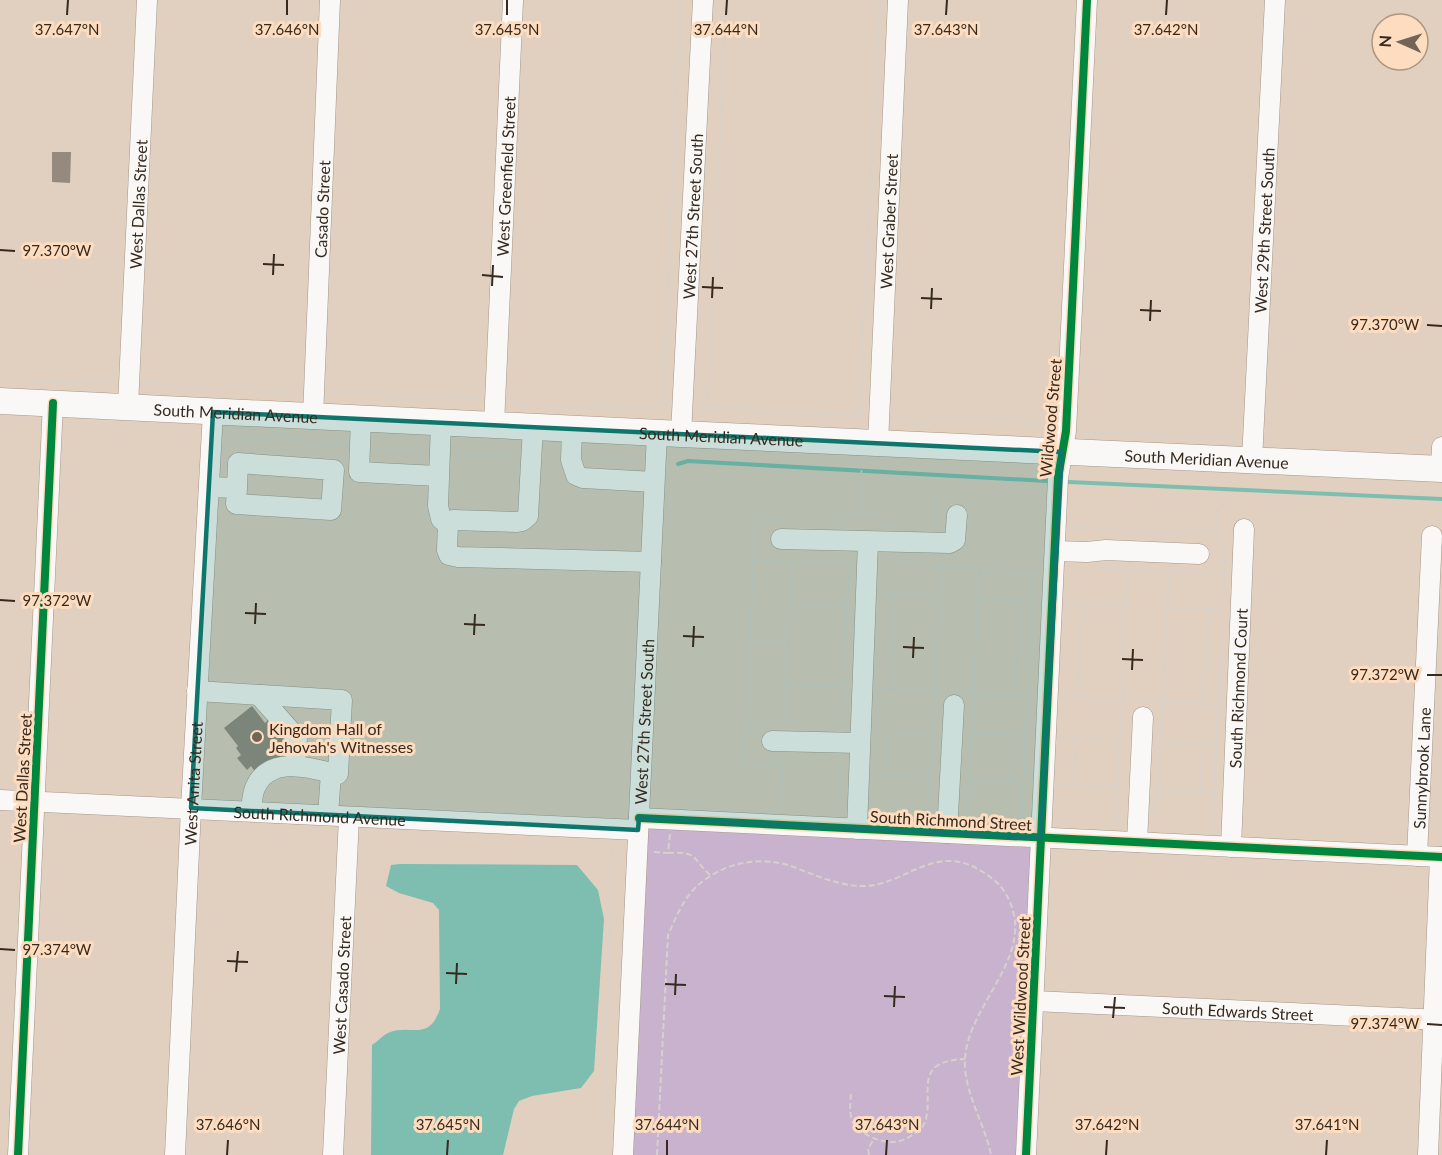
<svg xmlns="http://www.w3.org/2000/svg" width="1442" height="1155" font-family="Lato,sans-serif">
  <rect width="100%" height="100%" fill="#e1d0c0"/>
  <polygon fill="#c8b2cd" points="639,818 1041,838 1026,1155 624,1155"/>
  <path fill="#7dbeb0" d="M400,864L577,865L598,890L604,919L594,1071L581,1088L532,1096L519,1101L514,1109L503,1155H371L372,1045C377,1042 383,1035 388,1033C411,1023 428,1043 440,1009L439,910L433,903L399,893L386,886L391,865Z"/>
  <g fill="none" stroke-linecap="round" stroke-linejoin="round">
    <g stroke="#7dbeb0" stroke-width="4">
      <polyline points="678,464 688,461 1047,481"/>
      <polyline points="1069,482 1442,499"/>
    </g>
  </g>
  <g fill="#96897d">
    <polygon points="52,152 71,152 70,183 52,182"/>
    <polygon points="252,706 265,723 268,720 291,749 258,776 251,766 247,770 237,758 241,755 236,748 238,746 224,728"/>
  </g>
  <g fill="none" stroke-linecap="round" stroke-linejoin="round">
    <g stroke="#a3968a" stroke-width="21">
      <g id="minor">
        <path id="s1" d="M128,406L147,0"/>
        <path id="s2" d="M313,417L330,0"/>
        <polyline points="361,419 359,472 438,476"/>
        <polyline points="441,423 438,506 441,519 448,524"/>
        <path id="s3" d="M494,425L513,0"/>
        <polyline points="533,427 528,516 522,521 517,522 453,520 448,524 447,550 449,555 458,557 651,562"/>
        <polyline points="572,429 571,460 576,475 583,478 654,482"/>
        <path id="s4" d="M681,434L703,0"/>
        <path id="s5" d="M878,443L898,0"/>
        <path id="s6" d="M1252,460L1275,0"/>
        <polyline points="1441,469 1442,447"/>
        <polyline points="209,487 237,488 236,504 331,510 334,470 238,463 237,488"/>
        <polyline points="781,539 950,543 955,540 957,515"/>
        <polyline points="1055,551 1087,552 1106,550 1199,554"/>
        <polyline points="197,691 342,700 338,774 331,773 328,815"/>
        <polyline points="259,695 297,738 295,766"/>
        <polyline points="772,741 860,743"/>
        <path id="s7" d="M0,800L638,830"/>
        <path d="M251,811C252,803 252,795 255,788C268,757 306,766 331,773"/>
        <polyline points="639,818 1442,857"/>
        <polyline points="857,829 868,542"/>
        <polyline points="947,833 954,705"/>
        <polyline points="1137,842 1143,717"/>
        <path id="s8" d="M1231,847L1244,529"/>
        <path id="s9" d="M1417,856L1432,536"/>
        <path id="s10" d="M1034,1001L1442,1020"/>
        <polyline points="18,1155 53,403"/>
        <path id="s11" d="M175,1155L191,808L213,412"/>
        <path id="s12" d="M333,1155L349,817"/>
        <path id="s13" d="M623,1155L657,433"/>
        <polyline points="1026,1155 1058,478 1066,431 1087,0"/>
        <polyline points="1428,1155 1440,857"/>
      </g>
    </g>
    <g stroke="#a3968a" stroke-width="27">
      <g id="major">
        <path id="s14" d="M0,401L681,434L1442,469"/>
      </g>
    </g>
    <g stroke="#d6d1cc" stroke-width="2" stroke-dasharray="6 3" stroke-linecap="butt">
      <polyline points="30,382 114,381"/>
      <polyline points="147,382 216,389 237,385 271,393 286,389 298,389"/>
      <polyline points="330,391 480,398"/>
      <polyline points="510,399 527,406"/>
      <polyline points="663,404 680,0"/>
      <polyline points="547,407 580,407 596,404 617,409 667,404"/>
      <polyline points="699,407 864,416"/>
      <polyline points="708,408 726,0"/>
      <polyline points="858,416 880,0"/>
      <polyline points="894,417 918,424 937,418 1033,422 1046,430"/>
      <polyline points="1081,432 1237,438"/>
      <polyline points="228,437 250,442 286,435 315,445 345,447"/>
      <polyline points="1412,447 1427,445"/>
      <polyline points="375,449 423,452"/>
      <polyline points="456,453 516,456"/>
      <polyline points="588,458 638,461"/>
      <polyline points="830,505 835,505 835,523"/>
      <polyline points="859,512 862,464"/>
      <path d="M843,523C859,510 873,505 887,524H895"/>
      <polyline points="934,526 935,491"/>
      <polyline points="1072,527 1215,534"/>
      <polyline points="754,560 847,565 841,558"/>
      <polyline points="884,564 941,566 928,815"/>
      <polyline points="941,568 1033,571 1022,820"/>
      <polyline points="1100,568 1169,572 1156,828"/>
      <polyline points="1169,572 1224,574 1225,556 1215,534 1218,510 1224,503"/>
      <polyline points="1224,589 1224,574"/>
      <polyline points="881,594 938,597"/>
      <polyline points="978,599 1020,600 1016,695"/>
      <polyline points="1020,600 1032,600"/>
      <polyline points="790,602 847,605"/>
      <polyline points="1068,603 1125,605"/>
      <polyline points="1167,608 1209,609 1204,704"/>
      <polyline points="1209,609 1224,610"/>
      <polyline points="750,642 788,643"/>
      <polyline points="786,685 843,687"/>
      <polyline points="879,689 890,689 894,595"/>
      <polyline points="890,689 944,692"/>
      <polyline points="964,693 1028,696"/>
      <polyline points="1078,696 1083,603"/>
      <polyline points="1064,697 1139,700"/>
      <polyline points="1148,701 1218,704 1212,829"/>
      <polyline points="1218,704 1221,650"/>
      <polyline points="745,723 772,724"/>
      <polyline points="785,724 791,562"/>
      <polyline points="841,726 849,568 847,565"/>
      <polyline points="972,734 1014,735 1012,782"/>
      <polyline points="1062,738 1119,740"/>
      <polyline points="1160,741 1216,744"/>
      <polyline points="876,776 886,776 888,730 931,731"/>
      <polyline points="886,776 930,778"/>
      <polyline points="969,780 1024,782"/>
      <polyline points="1060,785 1117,787"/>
      <polyline points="1074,785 1077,739"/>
      <polyline points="1158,790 1214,792"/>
      <polyline points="1200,791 1203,743"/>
      <polyline points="780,808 783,764 743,762 756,518 793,520 793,524"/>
      <polyline points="837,813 840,758"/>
      <polyline points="968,819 979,570"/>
      <polyline points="1116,826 1127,571"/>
      <polyline points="654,852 668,853 670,834"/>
      <path d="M668,853C699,851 692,859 711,876"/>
      <path d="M851,1094C850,1106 848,1121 858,1129C874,1141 895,1148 912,1135C915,1133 921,1129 923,1126C938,1099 907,1061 965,1059"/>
      <polyline points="607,1114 604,1112 612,850 621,850"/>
      <path d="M657,1155L668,935C675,920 682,901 695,888C723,861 764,854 799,869C819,877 839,885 860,886C901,888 929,847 972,866C984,872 997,880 1004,891C1043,952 968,1001 965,1059C963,1091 985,1124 991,1155"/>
      <polyline points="869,1155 868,1149 874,1139"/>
    </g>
    <use href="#minor" stroke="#faf8f6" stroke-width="20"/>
    <use href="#major" stroke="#faf8f6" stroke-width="26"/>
    <g stroke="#fddcbf" stroke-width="11">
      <g id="cycleway">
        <polyline points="639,818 1442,857"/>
        <polyline points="18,1155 53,403"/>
        <polyline points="1026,1155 1058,478 1066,431 1087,0"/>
      </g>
    </g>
    <use href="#cycleway" stroke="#00873e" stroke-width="8"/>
  </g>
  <path fill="#0f766e" fill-opacity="0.2" stroke="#0f766e" stroke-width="4.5" stroke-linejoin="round" d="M213,412L1062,452L1041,838L639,818L638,830L191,808Z"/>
  <path fill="none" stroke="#362a1e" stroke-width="2" d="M67,15L68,0M287,15V0M507,15V0M726,15L727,0M946,15L947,0M1166,15L1167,0M0,250L15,251M263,264L284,265M273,275L274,254M482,275L503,277M492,286L493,265M702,287L723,288M712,298L713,277M921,298L942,299M931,309L932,288M1140,310L1161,311M1150,321L1151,300M1427,325L1442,326M0,600L15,601M245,613L266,614M255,624L256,603M464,624L485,625M474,635L475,614M683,636L704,637M693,647L694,626M903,647L924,648M913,658L914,637M1122,659L1143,660M1132,670L1133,649M1427,675H1442M0,949L15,950M227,961L248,962M236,972L238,951M446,973L467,974M456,984L457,963M665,984L686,985M675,995L676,974M884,996L905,997M894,1007L895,986M1104,1007L1125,1008M1113,1018L1115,997M1427,1024L1442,1025M227,1155L228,1140M447,1155L448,1140M667,1155V1140M886,1155L887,1140M1106,1155L1107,1140M1326,1155L1327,1140"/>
  <circle fill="#726457" stroke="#fddcbf" stroke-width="2" cx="257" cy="737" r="6"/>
  <g text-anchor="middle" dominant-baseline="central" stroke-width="6" stroke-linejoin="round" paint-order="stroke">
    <g font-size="16" fill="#362a1e" stroke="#fddcbf">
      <text stroke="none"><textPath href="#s3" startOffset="249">West Greenfield Street</textPath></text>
      <text stroke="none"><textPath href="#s1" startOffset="202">West Dallas Street</textPath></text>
      <text stroke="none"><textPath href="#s2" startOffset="208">Casado Street</textPath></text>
      <text stroke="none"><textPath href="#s4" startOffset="218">West 27th Street South</textPath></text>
      <text stroke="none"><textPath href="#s5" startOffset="222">West Graber Street</textPath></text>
      <text stroke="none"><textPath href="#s6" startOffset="230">West 29th Street South</textPath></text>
      <text stroke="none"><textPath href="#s14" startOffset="236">South Meridian Avenue</textPath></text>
      <text transform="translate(1050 418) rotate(-85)">Wildwood Street</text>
      <text stroke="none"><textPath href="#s14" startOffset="722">South Meridian Avenue</textPath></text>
      <text stroke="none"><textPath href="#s14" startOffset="1208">South Meridian Avenue</textPath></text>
      <text stroke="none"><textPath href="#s8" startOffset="159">South Richmond Court</textPath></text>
      <text stroke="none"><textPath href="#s13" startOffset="434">West 27th Street South</textPath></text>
      <text stroke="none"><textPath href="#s9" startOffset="88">Sunnybrook Lane</textPath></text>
      <text transform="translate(22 778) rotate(-87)">West Dallas Street</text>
      <text stroke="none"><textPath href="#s11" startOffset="372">West Anita Street</textPath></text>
      <text stroke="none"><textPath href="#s7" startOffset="320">South Richmond Avenue</textPath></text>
      <text transform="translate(951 820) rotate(3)">South Richmond Street</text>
      <text stroke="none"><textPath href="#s12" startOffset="170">West Casado Street</textPath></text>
      <text transform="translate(1020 996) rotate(-87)">West Wildwood Street</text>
      <text stroke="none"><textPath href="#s10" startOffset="204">South Edwards Street</textPath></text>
    </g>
    <g font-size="16" fill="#362a1e" stroke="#fddcbf" text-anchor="start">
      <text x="269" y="728">Kingdom Hall of<tspan x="269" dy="18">Jehovah's Witnesses</tspan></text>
    </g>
  </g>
  <g font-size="15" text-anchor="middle" fill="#362a1e" stroke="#fddcbf" stroke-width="6" stroke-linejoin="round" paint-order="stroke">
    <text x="67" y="35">37.647°N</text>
    <text x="287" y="35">37.646°N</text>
    <text x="507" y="35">37.645°N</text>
    <text x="726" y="35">37.644°N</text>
    <text x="946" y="35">37.643°N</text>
    <text x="1166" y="35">37.642°N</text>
    <text x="57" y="256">97.370°W</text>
    <text x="1385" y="330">97.370°W</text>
    <text x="57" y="606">97.372°W</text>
    <text x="1385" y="680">97.372°W</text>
    <text x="57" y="955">97.374°W</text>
    <text x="1385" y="1029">97.374°W</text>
    <text x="228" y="1130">37.646°N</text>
    <text x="448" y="1130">37.645°N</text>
    <text x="667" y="1130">37.644°N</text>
    <text x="887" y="1130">37.643°N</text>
    <text x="1107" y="1130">37.642°N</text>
    <text x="1327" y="1130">37.641°N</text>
  </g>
  <g transform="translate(1400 42) rotate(273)"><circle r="28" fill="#fddcbf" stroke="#ad957f" stroke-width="1.5"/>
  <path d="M0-4.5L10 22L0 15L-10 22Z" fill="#726457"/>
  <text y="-9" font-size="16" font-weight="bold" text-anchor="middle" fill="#362a1e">N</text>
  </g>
</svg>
